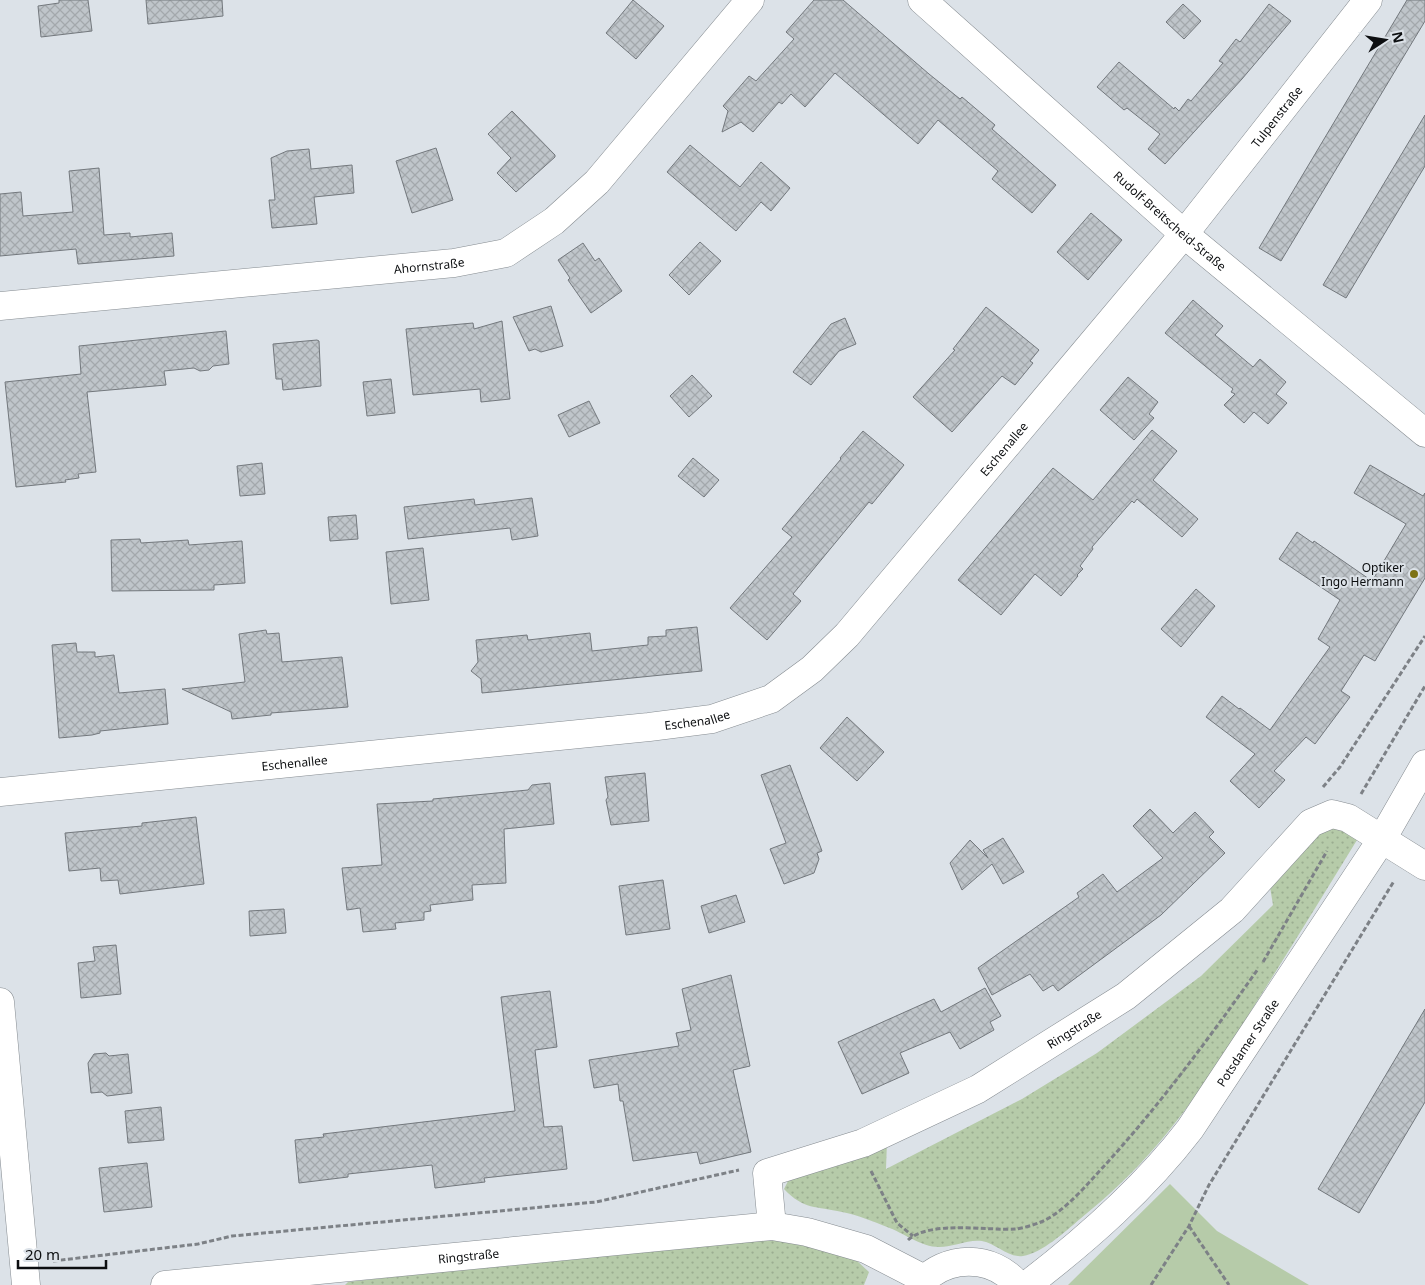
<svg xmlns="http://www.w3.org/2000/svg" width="1425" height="1285" font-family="'Noto Sans',sans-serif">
  <defs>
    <pattern id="grass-dots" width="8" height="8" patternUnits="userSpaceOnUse" patternTransform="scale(1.25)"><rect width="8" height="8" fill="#b6cba9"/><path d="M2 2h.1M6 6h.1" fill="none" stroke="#9bad90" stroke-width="1.8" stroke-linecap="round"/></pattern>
    <pattern id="building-cross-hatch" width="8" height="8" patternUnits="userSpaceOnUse" patternTransform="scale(1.25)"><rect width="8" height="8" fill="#bfc5ca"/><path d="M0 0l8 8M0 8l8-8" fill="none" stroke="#a3a8ac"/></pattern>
  </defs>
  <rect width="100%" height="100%" fill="#dce2e8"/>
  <g fill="url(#grass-dots)">
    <path d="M1323,824L1356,833L1357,840C1324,894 1290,949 1256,1003C1217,1066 1176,1131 1122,1182C1109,1195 1094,1207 1080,1219C1066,1231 1042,1253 1023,1256C1008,1258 997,1244 982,1241C968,1239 954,1247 939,1247C921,1247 904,1233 887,1227C872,1221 858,1215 842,1212C816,1206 804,1210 784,1189L790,1177L887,1141L886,1169L1022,1099L1097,1053L1201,976L1273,905L1269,881Z"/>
    <polygon points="782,1239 855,1259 869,1272 864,1285 345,1285 348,1282 657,1247"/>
  </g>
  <polygon fill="#b6cba9" points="1170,1184 1217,1231 1309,1285 1068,1285"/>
  <g fill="url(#building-cross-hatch)" stroke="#73787d">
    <polygon points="59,0 88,0 92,31 41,37 38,6 59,3"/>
    <polygon points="146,0 222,0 223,16 148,24"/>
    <polygon points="633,0 664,26 636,59 606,33"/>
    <polygon points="814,0 843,0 929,74 960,99 962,97 995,125 992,129 1056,185 1032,213 992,179 998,171 938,120 918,144 835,73 805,107 791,94 782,104 779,102 753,132 741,122 722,132 728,111 723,106 749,76 756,81 794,39 786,32"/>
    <polygon points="1407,0 1425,0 1425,21 1281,261 1259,248"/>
    <polygon points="1183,4 1201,21 1184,39 1166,22"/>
    <polygon points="1269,4 1291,21 1242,79 1165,164 1148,149 1160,134 1127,108 1124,110 1097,87 1119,62 1174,109 1175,107 1179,111 1188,99 1191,101 1223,63 1219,61 1236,39 1240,42"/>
    <polygon points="512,111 555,155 555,157 516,192 497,173 511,158 488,134"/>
    <polygon points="1425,115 1425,166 1346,298 1323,285"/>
    <polygon points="690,145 740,187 761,162 790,188 771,211 761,202 736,231 667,172"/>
    <polygon points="436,148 453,200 412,213 396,161"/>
    <polygon points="309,149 311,169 352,165 354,193 314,197 317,224 272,228 269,200 275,200 271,158 287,151"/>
    <polygon points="99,168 104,235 130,233 130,237 172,233 174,256 78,264 76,249 0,256 0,194 21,192 23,216 73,212 69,171"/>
    <polygon points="1091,213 1122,240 1088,280 1057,252"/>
    <polygon points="700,242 721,261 689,295 669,275"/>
    <polygon points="583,243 595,261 599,258 622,291 591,313 568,280 570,278 558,260"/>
    <polygon points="1193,300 1223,326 1215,335 1253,367 1260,359 1286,382 1276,394 1287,403 1268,424 1254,412 1244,423 1224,405 1235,394 1231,392 1233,389 1165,333"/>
    <polygon points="551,306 563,346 541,352 535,349 529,351 513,317"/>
    <polygon points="986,307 1039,350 1030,361 1033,363 1015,385 1002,376 952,432 913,397 955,350 953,349"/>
    <polygon points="845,318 856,344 839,351 811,385 793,372 831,324"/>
    <polygon points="502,321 510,399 481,402 480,389 413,395 406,329 473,323 474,329"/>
    <polygon points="226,331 229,364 213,366 209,370 200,371 194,368 164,371 166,385 87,392 96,472 78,474 79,478 65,480 66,482 16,487 5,382 81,374 79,346"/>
    <polygon points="317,340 319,341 321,386 283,390 282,379 276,379 273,344"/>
    <polygon points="692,375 712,396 689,417 670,396"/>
    <polygon points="1128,377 1158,402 1149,414 1154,418 1134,440 1100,410"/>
    <polygon points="391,379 395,413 367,416 363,382"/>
    <polygon points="589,401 600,423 569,437 558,415"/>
    <polygon points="1152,430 1177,451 1153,480 1198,519 1182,537 1137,499 1134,503 1132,501 1092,547 1093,549 1080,566 1083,569 1077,575 1078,576 1061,596 1035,574 1001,615 958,580 1053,468 1093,500"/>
    <polygon points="863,431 904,465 872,504 869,502 793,594 801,601 767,640 730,608 792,537 782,529 841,459 840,458"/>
    <polygon points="693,458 719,480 704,497 678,476"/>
    <polygon points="262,463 265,494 240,496 237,466"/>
    <polygon points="1370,465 1423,496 1425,493 1425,578 1375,661 1364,655 1341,691 1350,697 1315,744 1306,737 1274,771 1285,780 1259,808 1230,781 1255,754 1206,717 1222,696 1239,709 1240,708 1270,730 1330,647 1318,639 1340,600 1279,559 1297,532 1313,543 1314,541 1372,581 1406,524 1354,493"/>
    <polygon points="532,498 538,536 512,540 510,528 408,539 404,507 474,499 475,505"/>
    <polygon points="356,515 358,539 330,541 328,517"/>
    <polygon points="140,539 141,543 188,540 189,545 242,541 245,583 214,585 214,590 112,591 111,540"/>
    <polygon points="423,548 429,600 391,604 386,552"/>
    <polygon points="1196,589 1215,606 1181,647 1161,629"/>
    <polygon points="697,627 702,671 482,693 481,679 471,671 478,662 476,640 527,635 528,640 590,633 592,651 648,645 648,637 666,636 666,630"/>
    <polygon points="266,630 267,634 279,633 282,662 342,657 348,707 271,713 271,715 232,719 231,712 182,689 245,682 239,634"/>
    <polygon points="76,643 77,652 95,652 95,657 114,655 119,693 165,689 168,724 100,731 100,733 92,735 59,738 52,645"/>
    <polygon points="847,717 884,752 857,781 820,748"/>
    <polygon points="790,765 822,851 817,853 819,859 814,873 784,884 770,849 786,843 761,775"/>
    <polygon points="645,773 649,821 611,825 606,800 608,797 605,777"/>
    <polygon points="550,783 554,824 504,829 506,883 472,885 473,900 430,905 431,911 424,912 424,920 395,923 396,929 363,932 360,908 347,910 342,868 382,865 377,804 433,801 433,799 528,790 532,785"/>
    <polygon points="1150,809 1173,833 1195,812 1214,832 1209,837 1225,853 1161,915 1058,991 1053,985 1043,991 1030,974 992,995 978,968 1079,897 1077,893 1103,874 1117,892 1163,858 1133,826"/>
    <polygon points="196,817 204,884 120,894 118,880 101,881 100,868 69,871 65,833 142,826 142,823"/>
    <polygon points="1003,838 1024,872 1003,884 992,864 962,890 950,863 970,840 988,858 983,850"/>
    <polygon points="663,880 670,929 626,935 619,886"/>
    <polygon points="736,895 745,922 709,933 701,906"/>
    <polygon points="284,909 286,933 250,936 249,911"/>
    <polygon points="116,945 121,994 81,998 78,963 95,961 93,947"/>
    <polygon points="731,975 750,1066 733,1070 751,1152 700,1164 697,1152 633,1161 623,1101 620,1101 618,1084 594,1088 589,1060 679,1046 676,1033 691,1030 682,989"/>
    <polygon points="985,988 1001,1016 990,1022 994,1030 960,1049 950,1032 900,1053 909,1073 862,1094 838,1042 934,999 941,1012"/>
    <polygon points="550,991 557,1047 535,1050 544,1127 562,1126 567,1169 484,1178 485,1182 435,1188 432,1165 348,1174 348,1177 299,1183 295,1140 324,1137 323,1134 515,1111 501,997"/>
    <polygon points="1425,1009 1425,1102 1359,1213 1318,1189"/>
    <polygon points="106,1053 109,1056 128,1054 132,1093 107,1096 102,1092 91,1093 88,1063 94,1054"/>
    <polygon points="161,1107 164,1140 128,1143 125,1111"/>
    <polygon points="147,1163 152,1207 104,1212 99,1168"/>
  </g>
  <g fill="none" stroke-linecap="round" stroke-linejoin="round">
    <g stroke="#858b90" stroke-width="29">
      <g id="minor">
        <path id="s1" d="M922,0L1184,234L1425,433"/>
        <path id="s2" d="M0,306L454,263L506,253L554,221L597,182L750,0"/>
        <path id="s3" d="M0,792L649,727L712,719L771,699L812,669L847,635L1184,234L1368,0"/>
        <polyline points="0,1002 26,1285"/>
        <path id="s4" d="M772,1226L767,1173L863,1143L978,1089L1126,996L1232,910L1311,823L1332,814L1348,818L1425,866"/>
      </g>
    </g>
    <g stroke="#858b90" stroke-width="29">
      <g id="major">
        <path id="s5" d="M165,1285L772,1226L807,1232L866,1249L924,1279"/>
        <path d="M919,1285C946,1254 992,1254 1018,1285"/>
        <path id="s6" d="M1027,1285C1087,1239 1144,1189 1190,1129L1382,839L1425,764"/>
      </g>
    </g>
    <g stroke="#7d8186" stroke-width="3" stroke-dasharray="5 2.5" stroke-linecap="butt">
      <polyline points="1323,787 1340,767 1425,636"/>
      <polyline points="1361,794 1425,686"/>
      <polyline points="1263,962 1327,851"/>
      <polyline points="871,1171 897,1223 913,1236"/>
      <polyline points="1189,1226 1229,1285"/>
      <path d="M908,1240C930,1220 988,1231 1016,1229C1023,1228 1034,1225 1041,1222C1065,1212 1089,1182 1106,1164C1162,1102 1210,1037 1258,969"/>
      <polyline points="53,1261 198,1244 232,1236 596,1202 739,1170"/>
      <polyline points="1151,1285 1189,1226 1209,1185 1394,881"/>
    </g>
    <use href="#minor" stroke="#fff" stroke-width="28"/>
    <use href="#major" stroke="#fff" stroke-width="28"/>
  </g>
  <circle fill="#7e7315" stroke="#dce2e8" stroke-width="2" cx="1414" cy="574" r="5"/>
  <g text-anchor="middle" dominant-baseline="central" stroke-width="4" stroke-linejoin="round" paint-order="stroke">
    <g font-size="12" fill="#0c0e10" stroke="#dce2e8">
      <text stroke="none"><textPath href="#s3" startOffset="1551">Tulpenstraße</textPath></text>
      <text stroke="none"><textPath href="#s1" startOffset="332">Rudolf-Breitscheid-Straße</textPath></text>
      <text stroke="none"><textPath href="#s2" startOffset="431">Ahornstraße</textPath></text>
      <text stroke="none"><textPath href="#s3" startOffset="1121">Eschenallee</textPath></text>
      <text stroke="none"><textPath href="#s3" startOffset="701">Eschenallee</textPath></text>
      <text stroke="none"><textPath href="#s3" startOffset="296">Eschenallee</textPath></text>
      <text stroke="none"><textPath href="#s4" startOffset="394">Ringstraße</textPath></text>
      <text stroke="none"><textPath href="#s6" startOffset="330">Potsdamer Straße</textPath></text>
      <text stroke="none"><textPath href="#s5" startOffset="305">Ringstraße</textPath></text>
    </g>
    <g font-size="12" fill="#0c0e10" stroke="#dce2e8" text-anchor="end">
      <text x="1404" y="567">Optiker<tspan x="1404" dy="14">Ingo Hermann</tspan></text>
    </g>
  </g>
  <g transform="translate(1385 40) rotate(78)" stroke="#dce2e8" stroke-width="4" paint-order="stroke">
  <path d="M0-4L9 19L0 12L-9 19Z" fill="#0c0e10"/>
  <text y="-8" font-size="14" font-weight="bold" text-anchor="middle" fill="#0c0e10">N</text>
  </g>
  <path d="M18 1260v8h88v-8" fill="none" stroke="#0c0e10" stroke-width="2.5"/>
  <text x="25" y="1260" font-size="15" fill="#0c0e10" stroke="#dce2e8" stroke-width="4" paint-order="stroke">20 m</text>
</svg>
